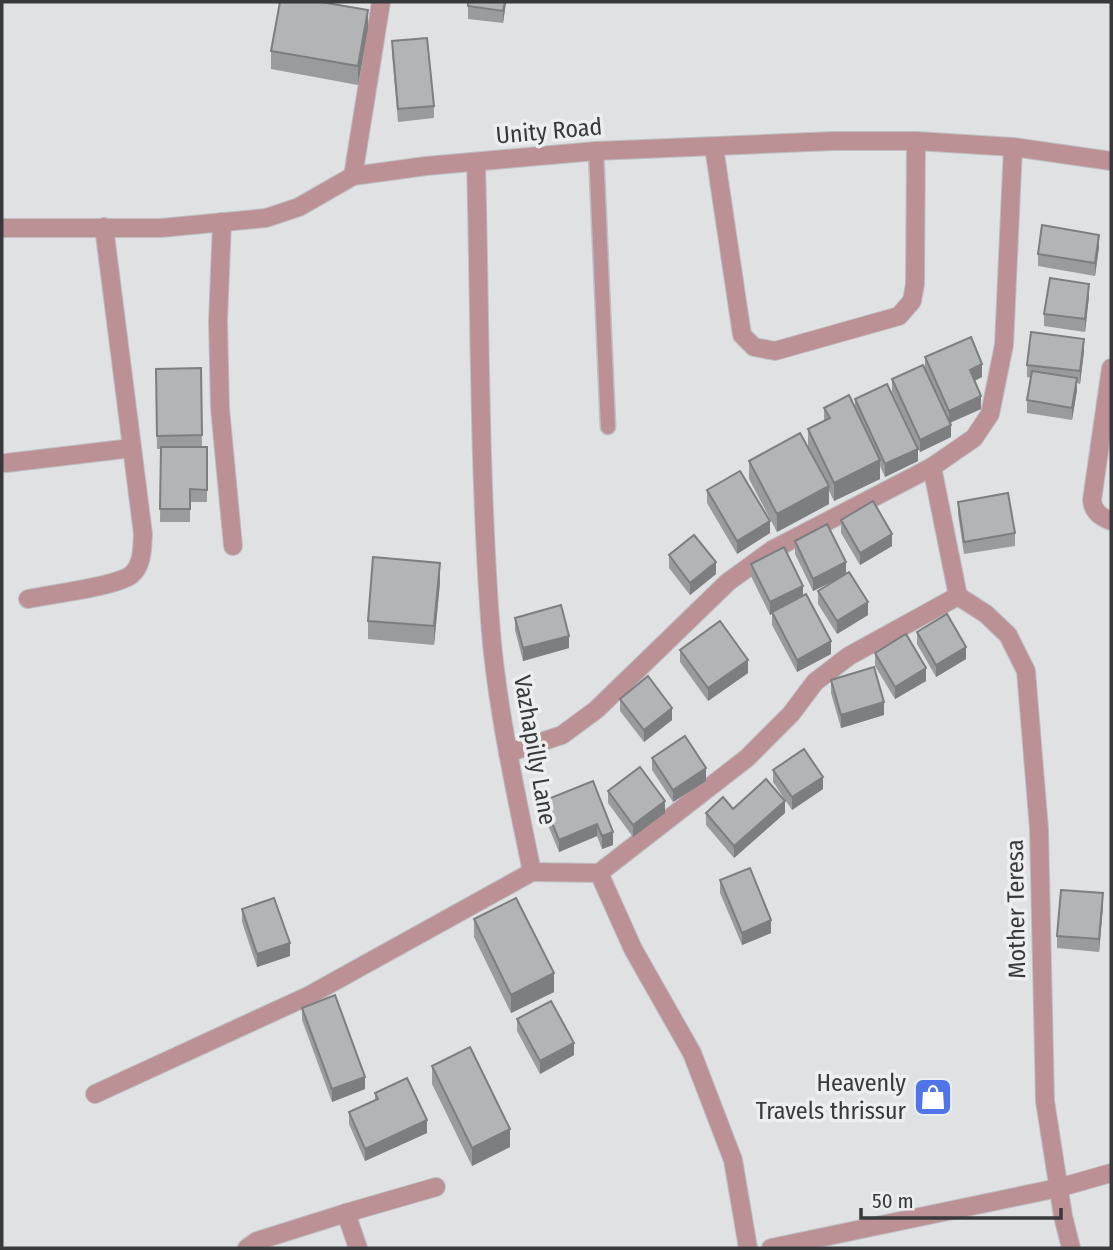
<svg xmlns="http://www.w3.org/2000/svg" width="1113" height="1250" font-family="'Fira Sans Condensed',sans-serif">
  <rect width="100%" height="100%" fill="#dfe1e3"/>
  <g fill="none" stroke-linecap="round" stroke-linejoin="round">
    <g stroke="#bebfc1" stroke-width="17">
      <polyline id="service" points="596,151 608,427"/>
    </g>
    <g stroke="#bebfc1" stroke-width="20">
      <g id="minor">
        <polyline points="714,147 742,335 754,347 775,351 899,316 912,301 915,284 916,141"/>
        <path d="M476,162C480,315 479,468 490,620C496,704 515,789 532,872"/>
        <polyline points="353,176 381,2"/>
        <polyline points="222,222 218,321 220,408 233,546"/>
        <path d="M1111,368L1092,500C1093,512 1101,517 1111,521"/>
        <polyline points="6,463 132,448"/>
        <polyline points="932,467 974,438 990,414 1004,345 1013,147"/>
        <polyline points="958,596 986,614 1008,635 1026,671 1039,829 1045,1101 1063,1216 1071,1248"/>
        <path d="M28,599C50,594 115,587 131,575C143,565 142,548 143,534L104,227"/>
        <polyline points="508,753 562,735 596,710 728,582 772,550 932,467 958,596 849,656 815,682 791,714 747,758 599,873"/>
        <polyline points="532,872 599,873 633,949 692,1053 733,1160 748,1248"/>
        <polyline points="95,1094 308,996 532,872"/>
        <polyline points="346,1213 436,1187"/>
        <polyline points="247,1248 257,1241 346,1213 358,1248"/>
        <polyline points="771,1248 1058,1188 1111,1173"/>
      </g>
    </g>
    <g stroke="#bebfc1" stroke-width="20">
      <polyline id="tertiary" points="2,228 161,228 266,218 299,207 353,176 426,166 596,151 834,141 916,141 1013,147 1111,161"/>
    </g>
    <use href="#service" stroke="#bc9195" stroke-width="14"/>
    <use href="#minor" stroke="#bc9195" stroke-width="18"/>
    <use href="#tertiary" stroke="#bc9195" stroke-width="18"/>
  </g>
  <g fill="#999b9d">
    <polygon points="506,2 503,23 468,19 468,6"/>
    <polygon points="368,28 358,85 271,69 271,51"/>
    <polygon points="392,41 434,106 434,118 398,122 392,53"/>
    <polygon points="1099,247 1095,276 1038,266 1038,254"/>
    <polygon points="1089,296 1085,332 1044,326 1044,314"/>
    <polygon points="1084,351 1080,384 1077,383 1077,390 1072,420 1027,413 1027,400 1031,378 1027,377 1027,365"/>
    <polygon points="925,357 982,377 974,381 981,409 950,423 951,437 920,452 892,392 892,379 925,370"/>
    <polygon points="201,368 202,447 207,447 207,502 190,502 190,522 160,522 161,449 157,449 156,369"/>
    <polygon points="855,399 918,461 885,477 880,466 880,479 834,501 829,491 829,504 777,532 749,479 749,461 808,447 808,429 824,421 824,408 855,408"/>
    <polygon points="707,490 770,533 737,554 707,503"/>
    <polygon points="958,502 1015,533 1015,546 964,554 958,514"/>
    <polygon points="841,520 892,546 860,565 841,533"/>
    <polygon points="795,541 846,574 868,615 837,634 818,604 818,591 837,579 813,591 795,554"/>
    <polygon points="669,555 716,574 690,595 669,568"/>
    <polygon points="751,564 803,596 831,654 797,672 772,625 772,614 770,615 751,576"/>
    <polygon points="440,582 434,645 368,639 368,621"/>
    <polygon points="515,618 569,648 523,661 515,630"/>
    <polygon points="917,632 966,659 936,677 917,644"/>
    <polygon points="680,650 748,673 708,701 680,662"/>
    <polygon points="875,653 926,681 895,699 875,666"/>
    <polygon points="831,680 884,715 841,728 831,693"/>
    <polygon points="620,699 672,720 644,742 620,711"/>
    <polygon points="652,758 706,781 673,802 652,770"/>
    <polygon points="773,770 823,789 792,810 773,782"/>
    <polygon points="593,781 613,845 602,849 597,836 559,852 543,813 543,801"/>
    <polygon points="608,791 665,813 633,837 608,803"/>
    <polygon points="733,809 785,813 734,858 706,825 706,813"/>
    <polygon points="720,880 771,933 742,945 720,893"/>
    <polygon points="1103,906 1099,952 1057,948 1057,936"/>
    <polygon points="242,909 290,956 257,967 242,922"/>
    <polygon points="474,919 554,992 511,1013 474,937"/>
    <polygon points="302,1008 365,1089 332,1102 302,1020"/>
    <polygon points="517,1019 574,1055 540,1074 517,1031"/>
    <polygon points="432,1066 510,1147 472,1166 432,1084"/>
    <polygon points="375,1093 427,1133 365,1161 349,1124 349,1112 375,1100"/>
  </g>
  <g fill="#7d7e7f">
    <polygon points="505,2 506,2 503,23 503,11"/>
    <polygon points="368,10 368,28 358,85 358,66"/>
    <polygon points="1099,235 1099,247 1095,276 1095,263"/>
    <polygon points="1089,284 1089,296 1085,332 1085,319"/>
    <polygon points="1084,339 1084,351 1080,384 1080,371"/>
    <polygon points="982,364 982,377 970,383 970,370"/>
    <polygon points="1077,378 1077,390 1072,420 1072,408"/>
    <polygon points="981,396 981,409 949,423 949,411"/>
    <polygon points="951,425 951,437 920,452 920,440"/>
    <polygon points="918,449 918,461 885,477 885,464"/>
    <polygon points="880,460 880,479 834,501 834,483"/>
    <polygon points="829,486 829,504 777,532 777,514"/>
    <polygon points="770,521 770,533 737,554 737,541"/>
    <polygon points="892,534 892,546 860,565 860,553"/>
    <polygon points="716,562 716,574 690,595 690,583"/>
    <polygon points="846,562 846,575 813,591 813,579"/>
    <polygon points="440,563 440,582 434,645 434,626"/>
    <polygon points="803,586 803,598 770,615 770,602"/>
    <polygon points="868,602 868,615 837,634 837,621"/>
    <polygon points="569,636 569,648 523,661 523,648"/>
    <polygon points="831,641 831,654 797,672 797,660"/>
    <polygon points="966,647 966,659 936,677 936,665"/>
    <polygon points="748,660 748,673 708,701 708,688"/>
    <polygon points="926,668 926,681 895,699 895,687"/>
    <polygon points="884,702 884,715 841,728 841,715"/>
    <polygon points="672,708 672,720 644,742 644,730"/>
    <polygon points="706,768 706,781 673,802 673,790"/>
    <polygon points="823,777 823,789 792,810 792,797"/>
    <polygon points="665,801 665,813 633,837 633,825"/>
    <polygon points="785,801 785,813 734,858 734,846"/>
    <polygon points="597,824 597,836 559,852 559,840"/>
    <polygon points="613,832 613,845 602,849 602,836"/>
    <polygon points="1103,893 1103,906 1099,952 1099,939"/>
    <polygon points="771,920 771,933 742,945 742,933"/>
    <polygon points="290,943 290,956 257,967 257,954"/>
    <polygon points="554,973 554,992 511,1013 511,995"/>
    <polygon points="574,1043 574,1055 540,1074 540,1061"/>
    <polygon points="365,1077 365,1089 332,1102 332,1089"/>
    <polygon points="427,1120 427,1133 365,1161 365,1149"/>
    <polygon points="510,1129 510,1147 472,1166 472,1148"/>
  </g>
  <g fill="#b2b4b6" stroke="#7d7e7f" stroke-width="2">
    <polygon points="280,2 321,2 368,10 358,66 271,51"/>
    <polygon points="468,2 505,2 503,11 468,6"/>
    <polygon points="427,38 434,106 398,109 392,41"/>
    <polygon points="1042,225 1099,235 1095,263 1038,254"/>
    <polygon points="1050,278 1089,284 1085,319 1044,314"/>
    <polygon points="1031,332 1084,339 1080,371 1027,365"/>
    <polygon points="971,337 982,364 970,370 981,396 949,411 925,357"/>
    <polygon points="923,365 951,425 920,440 892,379"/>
    <polygon points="201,368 202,435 157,436 156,369"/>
    <polygon points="1032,371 1077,378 1072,408 1027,400"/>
    <polygon points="887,384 918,449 885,464 855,399"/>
    <polygon points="849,395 880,460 834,483 808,429 830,418 824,408"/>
    <polygon points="800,433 829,486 777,514 749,461"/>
    <polygon points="161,447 207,447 207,490 190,489 190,509 160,509"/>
    <polygon points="740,471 770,521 737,541 707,490"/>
    <polygon points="1008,493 1015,533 964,542 958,502"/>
    <polygon points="873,501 892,534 860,553 841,520"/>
    <polygon points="827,524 846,562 813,579 795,541"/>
    <polygon points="694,535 716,562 690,583 669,555"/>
    <polygon points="784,547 803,586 770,602 751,564"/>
    <polygon points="373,557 440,563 434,626 368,621"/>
    <polygon points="849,572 868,602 837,621 818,591"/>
    <polygon points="806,594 831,641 797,660 772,612"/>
    <polygon points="561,605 569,636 523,648 515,618"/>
    <polygon points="947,614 966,647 936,665 917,632"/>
    <polygon points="720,621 748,660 708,688 680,650"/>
    <polygon points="906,634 926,668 895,687 875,653"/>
    <polygon points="874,667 884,702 841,715 831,680"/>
    <polygon points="648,676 672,708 644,730 620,699"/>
    <polygon points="685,736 706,768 673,790 652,758"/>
    <polygon points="804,749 823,777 792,797 773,770"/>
    <polygon points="640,767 665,801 633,825 608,791"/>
    <polygon points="766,779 785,801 734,846 706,813 723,797 733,809"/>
    <polygon points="593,781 613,832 602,836 597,824 559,840 543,801"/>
    <polygon points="750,868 771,920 742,933 720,880"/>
    <polygon points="1061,890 1103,893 1099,939 1057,936"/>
    <polygon points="274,898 290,943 257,954 242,909"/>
    <polygon points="516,898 554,973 511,995 474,919"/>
    <polygon points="335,995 365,1077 332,1089 302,1008"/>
    <polygon points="551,1001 574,1043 540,1061 517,1019"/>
    <polygon points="470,1047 510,1129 472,1148 432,1066"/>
    <polygon points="407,1078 427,1120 365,1149 349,1112 378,1099 375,1093"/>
  </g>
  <defs>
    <g id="shop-square" transform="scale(2.0125)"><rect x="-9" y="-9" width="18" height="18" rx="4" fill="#5075e9" stroke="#eceef0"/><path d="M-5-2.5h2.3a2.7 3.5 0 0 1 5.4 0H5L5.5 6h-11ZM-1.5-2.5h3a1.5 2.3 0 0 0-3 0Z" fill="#fff"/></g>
  </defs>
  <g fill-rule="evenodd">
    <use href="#shop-square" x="933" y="1097"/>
  </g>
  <g text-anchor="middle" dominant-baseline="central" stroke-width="7" stroke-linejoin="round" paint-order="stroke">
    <g font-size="24" fill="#38393a" stroke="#eceef0">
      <text transform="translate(549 131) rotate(-5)">Unity Road</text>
      <text transform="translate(535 750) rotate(80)">Vazhapilly Lane</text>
      <text transform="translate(1016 909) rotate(-91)">Mother Teresa</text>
    </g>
    <g font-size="24" fill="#38393a" stroke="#eceef0" text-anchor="end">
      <text x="906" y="1083">Heavenly<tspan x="906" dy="28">Travels thrissur</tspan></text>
    </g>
  </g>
  <rect width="1113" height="1250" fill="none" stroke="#38393a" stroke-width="7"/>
  <path d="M861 1208v10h200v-10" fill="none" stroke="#38393a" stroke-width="3.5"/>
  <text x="872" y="1208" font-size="21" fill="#38393a" stroke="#eceef0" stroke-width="5" paint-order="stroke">50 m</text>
</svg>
